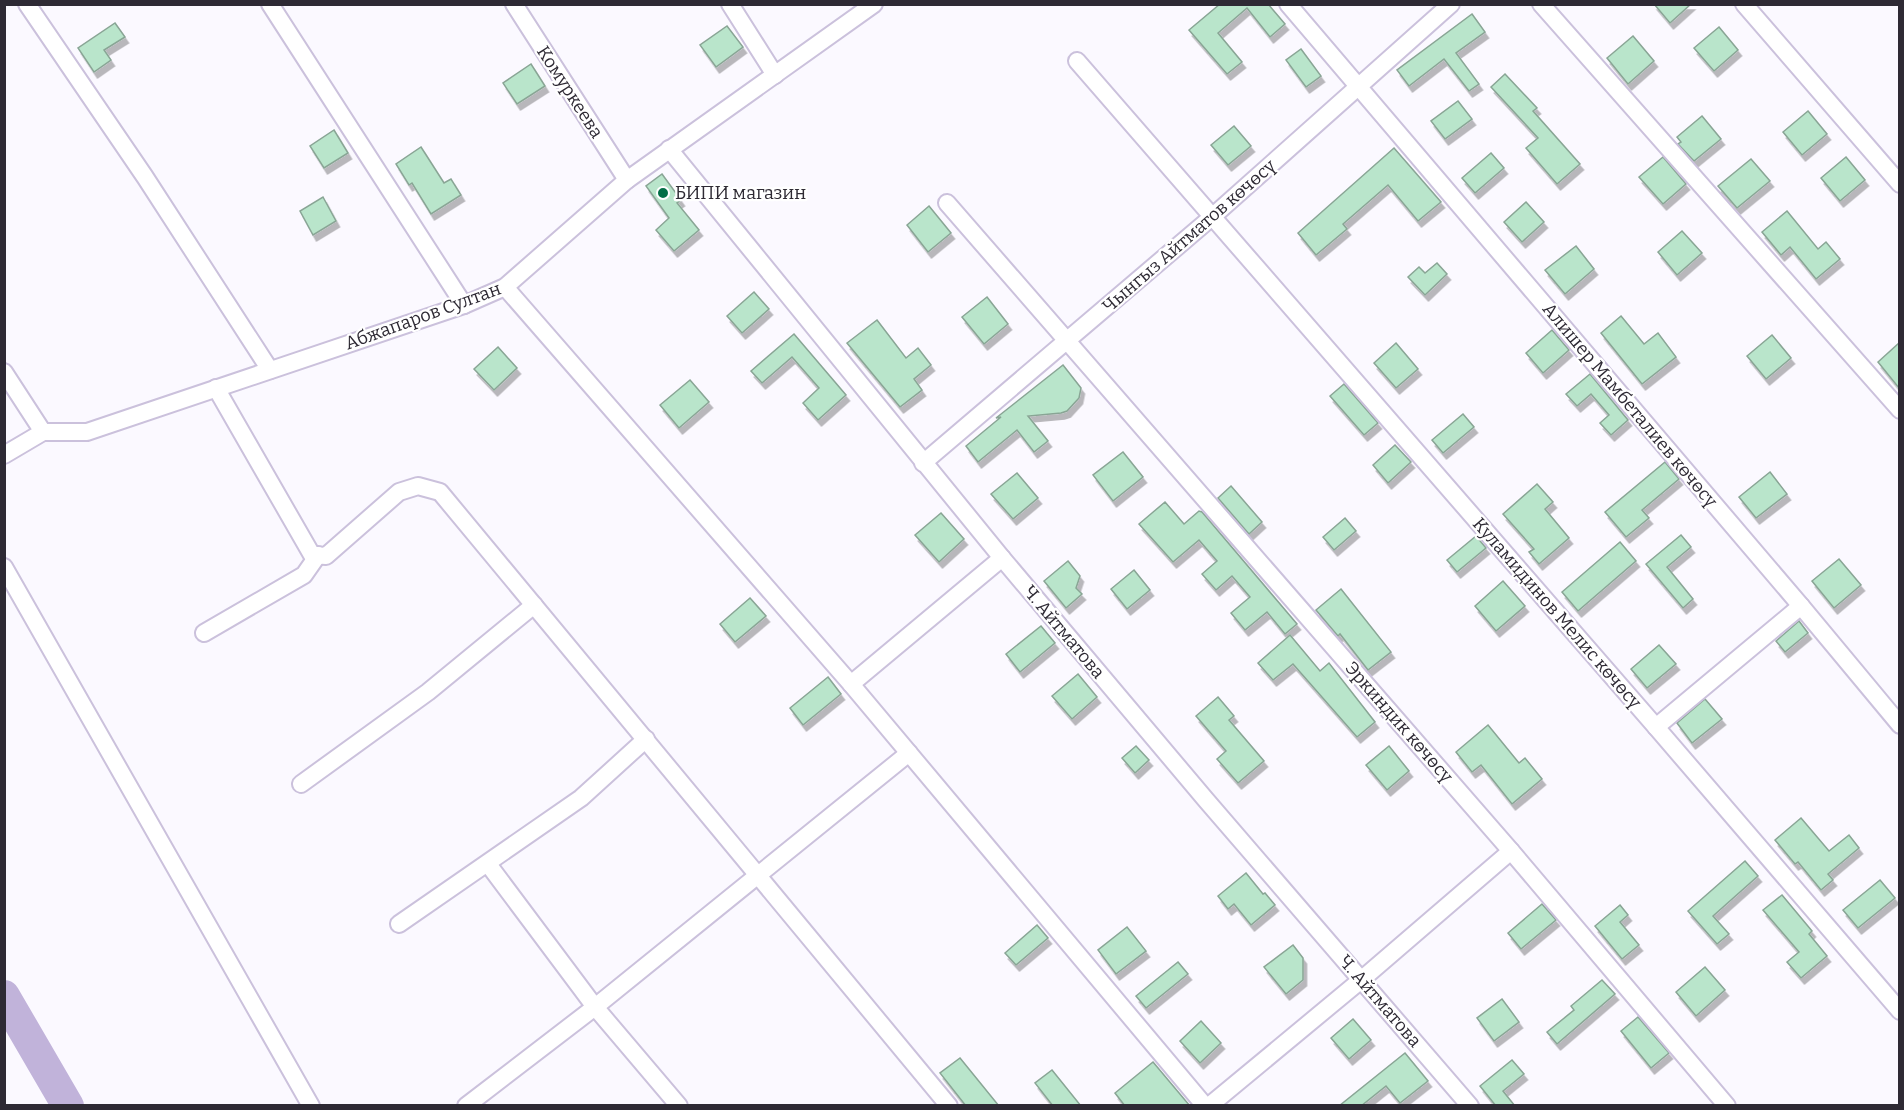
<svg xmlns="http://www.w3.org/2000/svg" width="1904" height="1110" font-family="Bitter,serif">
  <defs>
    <filter id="shadow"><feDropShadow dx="3.5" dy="6" stdDeviation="0" flood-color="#0004"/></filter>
  </defs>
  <rect width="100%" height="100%" fill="#fbf9ff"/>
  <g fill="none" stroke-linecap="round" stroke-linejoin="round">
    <polyline stroke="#c1b3da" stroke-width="32" points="4,996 68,1106"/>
  </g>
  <g fill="#b9e5cb" stroke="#89a595" stroke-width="1.5" filter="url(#shadow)">
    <polygon points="1220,4 1268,4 1285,24 1270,37 1247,8 1218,33 1242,62 1227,74 1189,30"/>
    <polygon points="1654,4 1691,4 1670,23"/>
    <polygon points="1472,14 1485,32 1456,53 1479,84 1469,91 1444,59 1409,86 1397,70"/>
    <polygon points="115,23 125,37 104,50 111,60 94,72 78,48"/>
    <polygon points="727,26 743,47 716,67 700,45"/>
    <polygon points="1719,27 1738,50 1714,71 1694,48"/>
    <polygon points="1633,36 1654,61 1628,84 1607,58"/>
    <polygon points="1301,49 1321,76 1306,87 1286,60"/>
    <polygon points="531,64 545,86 517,104 503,83"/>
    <polygon points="1505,74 1537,108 1533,111 1580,164 1557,184 1526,148 1538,138 1491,87"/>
    <polygon points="1458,101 1472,119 1445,139 1431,121"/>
    <polygon points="1808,111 1827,134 1802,155 1783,132"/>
    <polygon points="1702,116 1721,139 1694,161 1678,144 1681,142 1677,137"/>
    <polygon points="1234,126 1251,146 1228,165 1211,145"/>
    <polygon points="334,130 348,153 324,168 310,146"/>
    <polygon points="421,147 444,183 451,179 461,195 431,214 412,183 409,185 396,164"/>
    <polygon points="1394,148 1441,202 1418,221 1388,185 1343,224 1347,229 1316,255 1298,233"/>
    <polygon points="1491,153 1504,168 1475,193 1462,178"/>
    <polygon points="1663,157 1686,184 1663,204 1639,177"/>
    <polygon points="1846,157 1865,180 1840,201 1821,178"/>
    <polygon points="1751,159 1770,181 1737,208 1718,186"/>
    <polygon points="662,174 681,200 677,203 699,230 674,251 656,230 669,218 646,186"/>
    <polygon points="323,197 336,221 313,235 300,211"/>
    <polygon points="1526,202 1544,222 1522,242 1504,222"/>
    <polygon points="929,206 951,233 928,252 907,225"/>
    <polygon points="1787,211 1818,249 1826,242 1840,259 1816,279 1790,247 1781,255 1762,232"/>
    <polygon points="1682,231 1702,253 1677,275 1658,252"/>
    <polygon points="1576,246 1594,269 1565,294 1545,270"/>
    <polygon points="1437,263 1447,274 1425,295 1408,277 1419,267 1425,273"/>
    <polygon points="754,292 769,309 742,333 727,316"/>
    <polygon points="987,297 1008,324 984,344 962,317"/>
    <polygon points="1621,316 1644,344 1658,333 1676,357 1642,384 1601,333"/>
    <polygon points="877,320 906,358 918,348 931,365 914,379 922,390 900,407 847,343"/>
    <polygon points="1552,330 1569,350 1543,373 1526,353"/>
    <polygon points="794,334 846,395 818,420 803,403 819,388 792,357 762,383 751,371"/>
    <polygon points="1772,335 1791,358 1766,379 1747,356"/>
    <polygon points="1396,343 1418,369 1396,388 1374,363"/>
    <polygon points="1899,343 1899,388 1878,362"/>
    <polygon points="498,347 517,368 494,390 474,369"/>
    <polygon points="1063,365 1081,388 1079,398 1067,411 1061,413 1028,416 1048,441 1034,452 1017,430 978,462 966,446 1001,417 996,418"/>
    <polygon points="1590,374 1628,420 1611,435 1600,423 1609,415 1591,394 1577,406 1566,394"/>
    <polygon points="690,380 709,402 679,428 660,405"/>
    <polygon points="1344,384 1378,423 1364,435 1330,396"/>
    <polygon points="1463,414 1474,427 1443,453 1432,440"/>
    <polygon points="1395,445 1411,462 1388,483 1373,465"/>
    <polygon points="1123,452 1143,477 1113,501 1093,475"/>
    <polygon points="1665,462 1679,479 1642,510 1649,518 1626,537 1605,512"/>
    <polygon points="1770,472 1787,494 1756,518 1739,497"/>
    <polygon points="1017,473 1038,498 1013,519 991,494"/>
    <polygon points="1537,484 1553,502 1545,509 1569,538 1539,564 1529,552 1534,549 1503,514"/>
    <polygon points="1231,486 1262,522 1249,534 1218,498"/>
    <polygon points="1165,502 1184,524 1199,511 1202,512 1297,624 1285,634 1267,612 1245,630 1231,613 1250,597 1232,576 1216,590 1202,574 1217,561 1199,540 1173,562 1139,524"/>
    <polygon points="941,513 964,539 939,562 915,535"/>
    <polygon points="1345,518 1356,531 1334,550 1323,537"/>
    <polygon points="1681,535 1691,547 1667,567 1693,599 1683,608 1646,564"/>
    <polygon points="1476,536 1486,548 1457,572 1447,560"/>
    <polygon points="1620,542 1636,561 1578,611 1562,592"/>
    <polygon points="1839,559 1861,585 1834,608 1812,581"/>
    <polygon points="1068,561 1080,576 1076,588 1082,594 1066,608 1044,581"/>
    <polygon points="1134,570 1150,590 1127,609 1111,589"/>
    <polygon points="1503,581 1525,606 1496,631 1475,606"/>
    <polygon points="1341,589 1391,652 1368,670 1340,634 1338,636 1316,610"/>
    <polygon points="750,598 766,616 735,642 720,624"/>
    <polygon points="1799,621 1808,633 1785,652 1776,641"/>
    <polygon points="1041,626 1055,643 1020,672 1006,654"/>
    <polygon points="1290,635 1320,671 1329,663 1375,722 1357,737 1293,664 1273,680 1258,663"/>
    <polygon points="1659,645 1676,664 1647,688 1631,669"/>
    <polygon points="1078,674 1097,697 1072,719 1052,696"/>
    <polygon points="828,677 841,694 803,725 790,708"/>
    <polygon points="1218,697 1234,716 1229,720 1264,761 1238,783 1217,759 1226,751 1196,716"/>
    <polygon points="1705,699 1722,719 1692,743 1677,723"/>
    <polygon points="1488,725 1519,763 1525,758 1542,779 1512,804 1481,765 1472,772 1456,752"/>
    <polygon points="1136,746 1149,760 1135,773 1122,758"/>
    <polygon points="1389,746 1409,771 1387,790 1366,765"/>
    <polygon points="1801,818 1829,851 1849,835 1859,848 1828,874 1833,880 1821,890 1798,862 1795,864 1775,840"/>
    <polygon points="1745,861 1758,876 1713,916 1729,934 1717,944 1688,911"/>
    <polygon points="1246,873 1263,894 1265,893 1275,905 1251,925 1234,904 1228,909 1218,896"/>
    <polygon points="1880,880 1895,898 1858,928 1843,910"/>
    <polygon points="1782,895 1812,931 1809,934 1827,956 1801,978 1787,962 1799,952 1763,910"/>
    <polygon points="1542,904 1556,920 1521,949 1508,933"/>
    <polygon points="1620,905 1628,915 1620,922 1639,945 1622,959 1595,926"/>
    <polygon points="1037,925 1048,938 1016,965 1005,953"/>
    <polygon points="1127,927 1146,951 1116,974 1098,950"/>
    <polygon points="1293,945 1303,958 1303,980 1286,994 1264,967"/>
    <polygon points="1178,962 1188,974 1146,1008 1136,996"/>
    <polygon points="1705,967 1725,990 1696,1016 1676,992"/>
    <polygon points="1602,980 1615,994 1557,1044 1547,1032 1574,1010 1571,1006"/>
    <polygon points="1502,999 1519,1022 1494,1041 1477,1018"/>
    <polygon points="1638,1017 1669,1053 1651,1068 1621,1031"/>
    <polygon points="1353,1019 1371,1040 1349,1059 1331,1038"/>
    <polygon points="1201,1021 1221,1043 1200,1063 1180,1041"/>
    <polygon points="1405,1053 1428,1081 1400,1103 1386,1086 1361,1106 1339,1106"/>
    <polygon points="960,1058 999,1106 966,1106 940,1073"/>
    <polygon points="1512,1060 1524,1074 1503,1091 1515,1106 1496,1106 1480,1086"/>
    <polygon points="1153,1062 1190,1106 1125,1106 1115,1093"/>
    <polygon points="1052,1070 1081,1106 1053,1106 1035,1083"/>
  </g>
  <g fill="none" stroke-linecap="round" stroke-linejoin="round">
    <g stroke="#cbc1dc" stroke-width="20">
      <g id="street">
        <polyline points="27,4 145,177 270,370"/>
        <polyline points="270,4 464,305"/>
        <polyline points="514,4 627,180"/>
        <polyline points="730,4 775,75"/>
        <polyline points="1288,4 1801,606 1900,725"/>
        <polyline points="1541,4 1900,410"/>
        <polyline points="1744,4 1900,184"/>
        <polyline points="1077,61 1656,727 1900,1011"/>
        <polyline points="669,149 1002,558 1206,800 1470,1106"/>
        <polyline points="947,203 1511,851 1727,1106"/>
        <polyline points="505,287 851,684 1205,1106"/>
        <polyline points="4,372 43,432"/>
        <polyline points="216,388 312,555 326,556 399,492 418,486 440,492 949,1106"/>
        <polyline points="4,455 43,432 87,432 464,305 505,287 627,180 874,4"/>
        <polyline points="923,463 1212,217 1451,4"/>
        <polyline points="4,567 311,1106"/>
        <polyline points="204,633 304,575 318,555"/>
        <polyline points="851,684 1002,558"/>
        <polyline points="1656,727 1801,606"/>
        <polyline points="301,784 428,692 534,605"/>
        <polyline points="488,864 595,1007 679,1106"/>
        <polyline points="399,924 581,798 646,739"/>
        <polyline points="466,1106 595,1007 909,753"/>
        <polyline points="1209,1106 1361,980 1511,851"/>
      </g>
    </g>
    <use href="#street" stroke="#fff" stroke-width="16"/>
  </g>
  <circle fill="#026e46" stroke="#fff" stroke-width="2" cx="663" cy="193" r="6"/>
  <g text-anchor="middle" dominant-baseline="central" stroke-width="4.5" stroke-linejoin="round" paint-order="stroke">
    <g font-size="18" fill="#2e2a34" stroke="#fff">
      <text transform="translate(570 92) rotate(57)">Комуркеева</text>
      <text transform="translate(1189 236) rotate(-41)">Чынгыз Айтматов көчөсү</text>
      <text transform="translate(423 316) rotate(-20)">Абжапаров Султан</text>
      <text transform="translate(1630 405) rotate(50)">Алишер Мамбеталиев көчөсү</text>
      <text transform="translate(1557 613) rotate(49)">Куламидинов Мелис көчөсү</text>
      <text transform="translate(1064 632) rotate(50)">Ч. Айтматова</text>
      <text transform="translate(1399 722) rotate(49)">Эркиндик көчөсү</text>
      <text transform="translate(1380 1001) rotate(49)">Ч. Айтматова</text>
    </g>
    <g font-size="18" fill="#2e2a34" stroke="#fff" text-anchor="start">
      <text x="675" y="193">БИПИ магазин</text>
    </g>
  </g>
  <rect width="1904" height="1110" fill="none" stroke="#2e2a34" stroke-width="12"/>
</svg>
